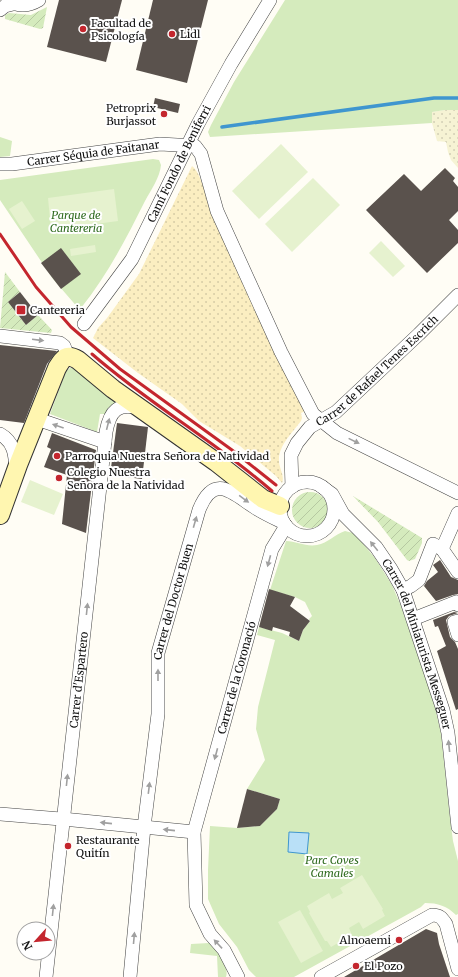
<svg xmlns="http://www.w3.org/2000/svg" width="458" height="977" font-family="Merriweather,serif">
  <defs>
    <pattern id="farmland-dots" width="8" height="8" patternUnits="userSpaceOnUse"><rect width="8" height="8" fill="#f6f3d4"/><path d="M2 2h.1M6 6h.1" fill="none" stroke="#d2cfb5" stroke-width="1.8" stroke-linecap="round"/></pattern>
    <pattern id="sand-dots" width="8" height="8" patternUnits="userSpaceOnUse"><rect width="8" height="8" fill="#fbeec1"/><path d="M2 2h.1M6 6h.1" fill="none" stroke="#d6cba5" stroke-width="1.8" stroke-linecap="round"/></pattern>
    <pattern id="garden-furrows" width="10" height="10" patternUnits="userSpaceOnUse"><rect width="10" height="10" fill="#d5ebbd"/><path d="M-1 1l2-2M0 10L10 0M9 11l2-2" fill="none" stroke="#b6c8a1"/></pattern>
  </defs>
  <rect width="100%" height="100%" fill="#fffdf5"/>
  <polygon fill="url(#farmland-dots)" points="445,110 458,110 458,168 451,160 448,152 446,142 437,141 432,123 432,112"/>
  <g fill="#d5ebbd">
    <polygon points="285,0 458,0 458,110 445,110 432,112 432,123 210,137 208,132 211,125 234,82"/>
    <polygon points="0,137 12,141 10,156 0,157"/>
    <path d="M153,159L159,160L161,165C160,177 151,190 145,201C126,239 108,274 81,308L79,309L53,279L0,200V180Z"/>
    <polygon points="70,368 75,368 117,403 108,408 106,414 100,414 97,432 50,414 66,371"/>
    <path d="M345,531L353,533L360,540L375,558L392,585L401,606L434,703L441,733L450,818L453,841L458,861V914L456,915C447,906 438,903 425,903L421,907L294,977H256L249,970L237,947L219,924L208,899V870L210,826L237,828L260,826L277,809L280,799L247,789L265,760L256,729L258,707L275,640L257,635L259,627L282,633L299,641L303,630L310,621L309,619L312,616L305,602L295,597L270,590L286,541C296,541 306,547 317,545C328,543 335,534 345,531Z"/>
    <path d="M209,943C217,947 230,969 226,977H218L217,956L190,953L191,944Z"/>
  </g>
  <path fill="url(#sand-dots)" d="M192,166C199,172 200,179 204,188L305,411L301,413L302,418L301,421C293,432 278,446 279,461C279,468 285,476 282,483L276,476L240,446L199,421L182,404L138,373L93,338L98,328L107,318L139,274Z"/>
  <g fill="url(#garden-furrows)">
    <polygon points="47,7 43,28 40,29 5,19 5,15 9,13 31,15"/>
    <polygon points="5,272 20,292 8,302 26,325 38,315 52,330 51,333 0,328"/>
    <circle cx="310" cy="510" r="18"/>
    <polygon points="353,496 422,538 422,543 415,559 409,561 407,560 378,522"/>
  </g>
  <g fill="#e6f2cf">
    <polygon points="281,144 308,172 259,219 232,191"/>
    <polygon points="313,178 340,205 292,252 265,224"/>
    <polygon points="114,189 118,221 51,230 48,198"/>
    <polygon points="22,201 35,221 22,229 9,209"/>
    <polygon points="381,241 405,266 393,277 369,253"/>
    <polygon points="95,245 96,252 71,256 70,249"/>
    <polygon points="30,480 63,494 54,515 21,502"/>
    <polygon points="362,875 383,909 382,910 385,916 363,929 359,922 349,928 352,935 331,947 327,941 325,941 309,913 310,912 307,906 329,893 332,899 343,893 340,888"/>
    <polygon points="300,910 323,951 301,963 278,922"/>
  </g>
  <polygon fill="#b9e0f7" stroke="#3f96cf" points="289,832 309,833 307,854 288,852"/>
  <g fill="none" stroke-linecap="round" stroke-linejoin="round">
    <polyline stroke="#3f96cf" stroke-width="3.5" points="222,127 434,98 458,98"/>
  </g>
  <g fill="#5a524d">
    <polygon points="59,0 122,0 106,62 47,47"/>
    <polygon points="153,0 208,0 187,83 136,70"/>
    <polygon points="155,98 180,104 178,113 153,107"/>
    <polygon points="445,168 455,178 453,181 458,187 458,211 449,220 458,230 458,243 427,273 366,210 404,174 421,191"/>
    <polygon points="61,248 81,274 61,289 41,263"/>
    <polygon points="20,292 38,315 26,325 8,302"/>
    <polygon points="0,345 57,351 47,364 24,423 0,420"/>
    <polygon points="117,423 148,427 142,479 110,475"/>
    <polygon points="52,433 96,450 86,533 62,524 67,475 44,467 51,449 47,447"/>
    <polygon points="440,560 451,577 458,580 458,594 453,595 436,601 424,586 427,581 438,572 433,565"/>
    <polygon points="269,589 295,597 290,606 310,621 303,630 299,641 289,636 290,632 273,627 272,631 259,627"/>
    <polygon points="454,612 458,613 449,616 446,620 450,637 455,642 458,649 458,709 456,710 437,651 446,646 438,626 435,627 433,620"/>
    <polygon points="247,789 280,799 277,809 260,826 237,828"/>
    <polygon points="426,929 437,933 439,944 450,977 344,977"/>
  </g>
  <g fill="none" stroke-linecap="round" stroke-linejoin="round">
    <g stroke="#444" stroke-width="14">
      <g id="street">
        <path d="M8,0C18,7 29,6 39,0"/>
        <polyline points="0,10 5,6 13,4"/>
        <path id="s1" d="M0,164H12L145,146L160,144L195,146L201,154L217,211L281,352L313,414L337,433L458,493"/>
        <path id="s2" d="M84,324L132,259L198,124L231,64L270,0"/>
        <polyline points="0,336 60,343 64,346 68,356"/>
        <polyline points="37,419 105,442"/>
        <path d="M0,434C14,442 15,454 16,469"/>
        <circle cx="307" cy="509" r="27"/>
        <path id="s3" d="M292,487L291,455L297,443L310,427L336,412L419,334L458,295"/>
        <path id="s4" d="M322,487L332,494L343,514L376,547L391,569L403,590L443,710L448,733L458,827"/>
        <polyline points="442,549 458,513"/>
        <polyline points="403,590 411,586 419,580 433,544 442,549 458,572"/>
        <polyline points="413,619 456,602 458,605"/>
        <polyline points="458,621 454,622 458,635"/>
        <polyline points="0,814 73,820 194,832"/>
        <path id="s5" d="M46,977L106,432C110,410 118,403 139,408"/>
        <path id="s6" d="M130,977L144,827L158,714V653L199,510C214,473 231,492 254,507C263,513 274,518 284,523"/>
        <path id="s7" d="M238,977L224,950L210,934L196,905L194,832L272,549L286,526"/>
        <path d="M321,977L432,915C440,915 442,918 446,924L458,969"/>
      </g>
    </g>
    <g stroke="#333" stroke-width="20">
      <path id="secondary" d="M0,515L18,465L57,368C63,358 66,353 78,360L113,389L216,462L263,499L280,506"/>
    </g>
    <use href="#street" stroke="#fff" stroke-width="13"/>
    <use href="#secondary" stroke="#fff6b0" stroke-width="18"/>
    <g stroke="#c4262e" stroke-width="3">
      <polyline points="0,234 36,287 71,327 120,369 232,450 276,485"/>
      <path d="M92,354C149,404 215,441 272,491"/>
    </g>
  </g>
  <defs><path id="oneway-solid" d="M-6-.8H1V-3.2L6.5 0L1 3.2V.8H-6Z"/></defs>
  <g fill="#a0a0a0">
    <use href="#oneway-solid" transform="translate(38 340) rotate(7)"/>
    <use href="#oneway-solid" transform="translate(108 424) rotate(-76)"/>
    <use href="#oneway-solid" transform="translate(58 426) rotate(-161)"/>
    <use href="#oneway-solid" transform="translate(354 441) rotate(26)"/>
    <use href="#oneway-solid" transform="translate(244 499) rotate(36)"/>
    <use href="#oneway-solid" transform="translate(195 522) rotate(-74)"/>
    <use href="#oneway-solid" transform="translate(374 546) rotate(-129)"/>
    <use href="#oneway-solid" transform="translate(269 561) rotate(105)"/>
    <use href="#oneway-solid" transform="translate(87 609) rotate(-84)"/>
    <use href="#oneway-solid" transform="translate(158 675) rotate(-90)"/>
    <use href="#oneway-solid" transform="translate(449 746) rotate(-96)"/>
    <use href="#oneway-solid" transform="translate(216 754) rotate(105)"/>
    <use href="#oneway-solid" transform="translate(67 780) rotate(-84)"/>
    <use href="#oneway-solid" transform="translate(149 788) rotate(-83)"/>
    <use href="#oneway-solid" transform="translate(106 823) rotate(-174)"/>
    <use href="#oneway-solid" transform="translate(169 830) rotate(-174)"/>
    <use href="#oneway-solid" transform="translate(53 910) rotate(-84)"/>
    <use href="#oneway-solid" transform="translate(134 938) rotate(-85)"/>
    <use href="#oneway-solid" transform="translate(218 944) rotate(-133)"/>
  </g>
  <g fill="#c4262e" stroke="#fff" stroke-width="1.5">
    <circle cx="83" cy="29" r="4"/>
    <circle cx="172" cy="34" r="4"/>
    <circle cx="164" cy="114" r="4"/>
    <rect x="16" y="305" width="10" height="10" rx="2"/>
    <circle cx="57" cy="456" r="4"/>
    <circle cx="59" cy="478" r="4"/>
    <circle cx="68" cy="846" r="4"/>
    <circle cx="399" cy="940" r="4"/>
    <circle cx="356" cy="966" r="4"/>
  </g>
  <g text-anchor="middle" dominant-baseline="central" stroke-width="4" stroke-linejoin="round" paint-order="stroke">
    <g font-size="11" fill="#111" stroke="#fff" text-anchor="start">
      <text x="91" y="23">Facultad de<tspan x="91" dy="13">Psicología</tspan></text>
      <text x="180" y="34">Lidl</text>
      <text x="156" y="108" text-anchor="end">Petroprix<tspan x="156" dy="13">Burjassot</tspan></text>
      <text x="30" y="310">Cantereria</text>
      <text x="65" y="456">Parroquia Nuestra Señora de Natividad</text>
      <text x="67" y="472">Colegio Nuestra<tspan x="67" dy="13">Señora de la Natividad</tspan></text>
      <text x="76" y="840">Restaurante<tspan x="76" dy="13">Quitín</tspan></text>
      <text x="391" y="940" text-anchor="end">Alnoaemi</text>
      <text x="364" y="966">El Pozo</text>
    </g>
    <g font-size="11" fill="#111" stroke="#fff">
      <text stroke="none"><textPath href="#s1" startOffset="94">Carrer Séquia de Faitanar</textPath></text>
      <text stroke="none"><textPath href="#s2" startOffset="187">Camí Fondo de Beniferri</textPath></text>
      <text stroke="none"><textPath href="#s3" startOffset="154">Carrer de Rafael Tenes Escrich</textPath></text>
      <text stroke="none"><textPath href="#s6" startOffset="379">Carrer del Doctor Buen</textPath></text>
      <text stroke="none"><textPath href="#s4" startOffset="188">Carrer del Miniaturista Messeguer</textPath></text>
      <text stroke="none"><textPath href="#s7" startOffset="317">Carrer de la Coronació</textPath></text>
      <text stroke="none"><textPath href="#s5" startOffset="299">Carrer d'Espartero</textPath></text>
    </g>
    <g font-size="11" font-style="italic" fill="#2f6b1f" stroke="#fff">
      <text x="76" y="215">Parque de<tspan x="76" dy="13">Cantereria</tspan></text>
      <text x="332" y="860">Parc Coves<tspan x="332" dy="13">Camales</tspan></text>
    </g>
  </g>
  <g transform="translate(36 941) rotate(243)"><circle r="19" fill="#ffffff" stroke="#a0a0a0"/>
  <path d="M0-3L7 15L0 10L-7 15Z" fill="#c4262e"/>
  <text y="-6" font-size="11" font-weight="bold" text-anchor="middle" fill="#111111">N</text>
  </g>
</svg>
